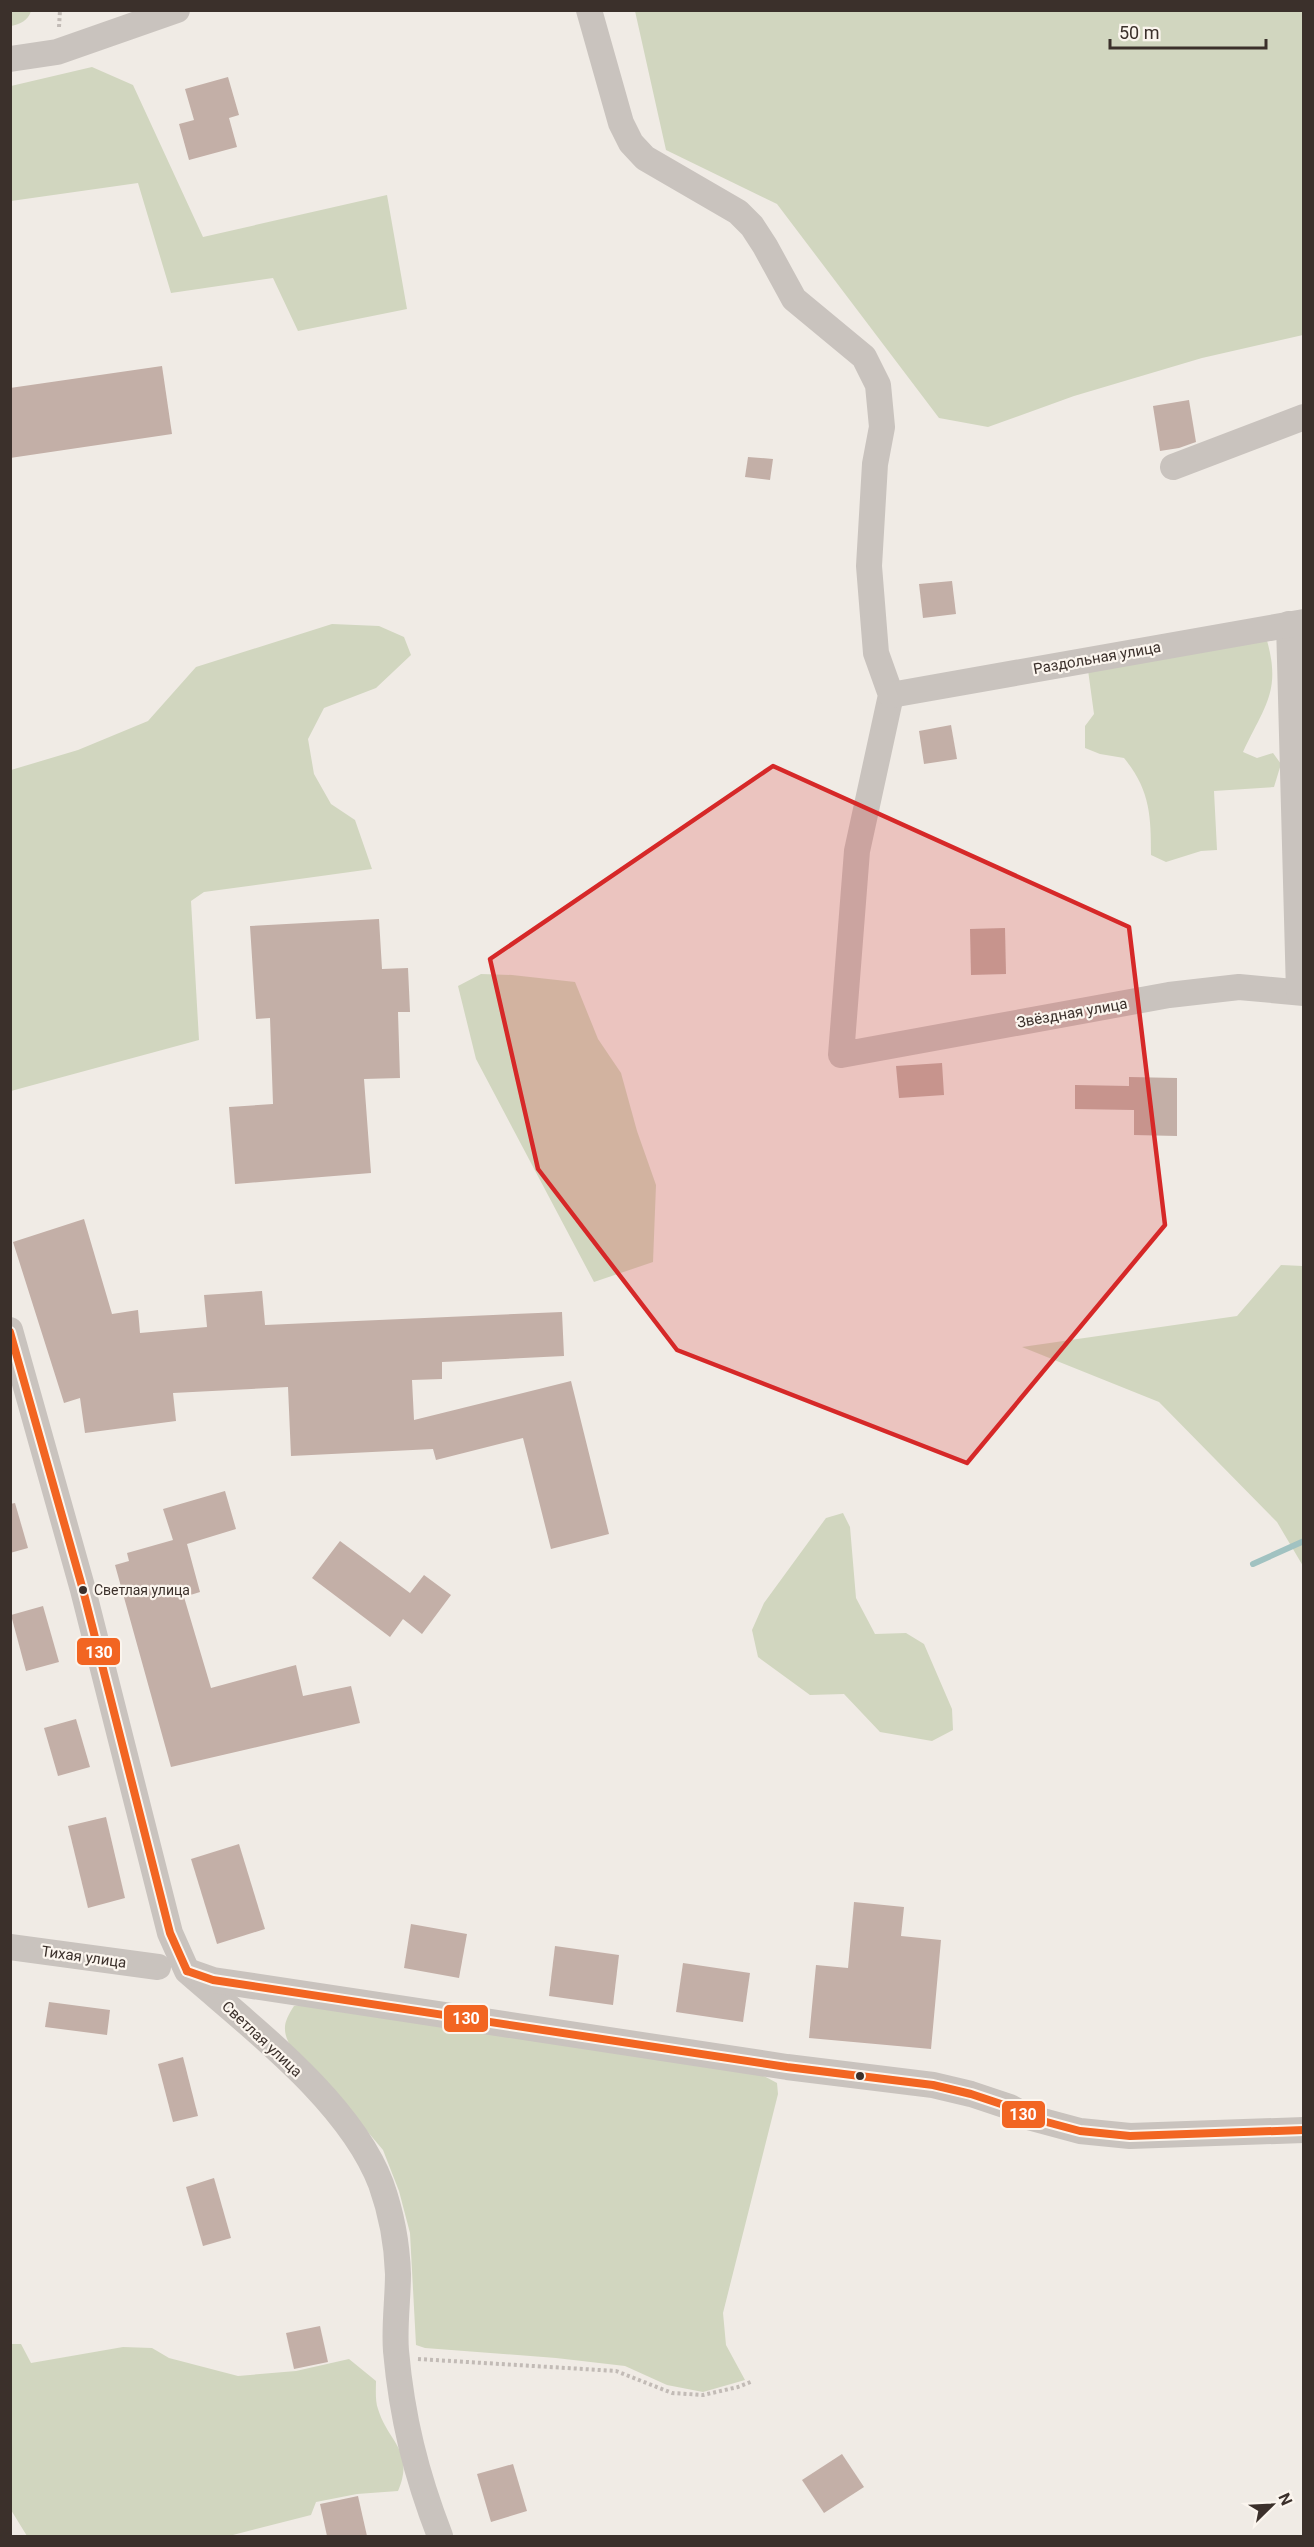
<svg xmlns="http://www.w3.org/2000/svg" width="1314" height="2547" font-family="Roboto,sans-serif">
  <rect width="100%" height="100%" fill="#f0ebe5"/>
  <g fill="#d1d6bf">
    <path d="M11,10L31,11C28,21 20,24 11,26Z"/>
    <polygon points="635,11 1303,11 1303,335 1202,358 1074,396 988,427 939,418 777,204 666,150"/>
    <polygon points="92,67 133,85 203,237 387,195 407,309 298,331 273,278 171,293 138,183 11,201 11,86"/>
    <polygon points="332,624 379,626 404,637 411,655 376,688 324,708 308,739 314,774 331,804 355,820 372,869 204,892 191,901 199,1040 11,1091 11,770 78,750 148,721 196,667"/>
    <path d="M1266,637C1282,691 1265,705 1243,752L1257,758L1273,753L1281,764L1274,787L1214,791L1217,850L1201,851L1166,862L1151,855C1151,815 1150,790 1124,758L1100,754L1085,748V726L1094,714L1088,670Z"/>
    <polygon points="481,974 512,975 575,982 598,1039 621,1073 637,1131 656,1185 653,1262 594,1282 476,1059 458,986"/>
    <polygon points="1281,1265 1303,1266 1303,1566 1277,1522 1159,1402 1022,1347 1237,1316"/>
    <polygon points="843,1513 850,1527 856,1598 875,1634 906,1633 924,1644 952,1709 953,1730 932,1741 880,1732 844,1694 810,1695 758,1657 752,1630 764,1603 826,1518"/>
    <path d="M305,2004L762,2075L777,2083L778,2094L723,2313L726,2345L745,2380L703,2392L667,2385L625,2366L556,2358L425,2348L416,2345L410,2233L399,2191L383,2150L335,2093L290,2045C281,2029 285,2020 294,2006Z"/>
    <path d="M11,2344H21L31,2363L123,2347L152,2348L169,2358L238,2376L296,2371L349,2359L376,2381C376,2389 375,2401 378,2409C388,2442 415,2451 398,2491L357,2494L316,2502L311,2515L229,2536H27L11,2510Z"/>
  </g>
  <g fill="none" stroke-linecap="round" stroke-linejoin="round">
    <polyline stroke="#a1c2c1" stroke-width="6" points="1253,1564 1304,1541"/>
  </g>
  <g fill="#c3afa7">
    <polygon points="228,77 239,115 229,118 237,147 189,160 179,124 194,120 185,89"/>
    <polygon points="162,366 172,434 10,458 10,388"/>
    <polygon points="1189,400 1196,442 1179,448 1160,451 1153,406"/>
    <polygon points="748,457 773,459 770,480 745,477"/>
    <polygon points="952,581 956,614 923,618 919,584"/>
    <polygon points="951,725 957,759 924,764 919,731"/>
    <polygon points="379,919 382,969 408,968 410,1012 398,1012 400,1078 364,1079 371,1173 235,1184 229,1107 273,1104 270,1018 256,1019 250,926"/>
    <polygon points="1005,928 1006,974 971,975 970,929"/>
    <polygon points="942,1063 944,1095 899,1098 896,1066"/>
    <polygon points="1129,1077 1177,1078 1177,1136 1134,1135 1134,1110 1075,1109 1075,1085 1129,1086"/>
    <polygon points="84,1219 112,1314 138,1310 140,1333 207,1327 204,1295 262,1291 265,1325 562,1312 564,1356 442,1362 442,1379 412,1380 414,1420 571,1381 609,1534 551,1549 523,1438 436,1460 433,1449 291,1456 288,1387 173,1393 176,1421 85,1433 80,1398 64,1403 13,1242"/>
    <polygon points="225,1491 236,1529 187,1544 200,1592 184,1597 211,1688 296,1665 303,1696 351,1686 360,1723 171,1767 115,1565 129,1561 127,1553 173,1540 163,1509"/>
    <polygon points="15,1503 28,1548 10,1553 10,1504"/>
    <polygon points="340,1541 410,1593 424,1575 451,1595 422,1634 403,1619 390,1637 312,1578"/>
    <polygon points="43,1606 59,1662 26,1671 11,1615"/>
    <polygon points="76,1719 90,1767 58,1776 44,1728"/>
    <polygon points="106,1817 125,1898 88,1908 68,1826"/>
    <polygon points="239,1844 265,1929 217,1944 191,1859"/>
    <polygon points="854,1902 904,1907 901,1936 941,1940 931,2049 809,2038 816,1965 848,1968"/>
    <polygon points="411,1924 467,1934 459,1978 404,1968"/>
    <polygon points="555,1946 619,1955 613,2005 549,1996"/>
    <polygon points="683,1963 750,1973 743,2022 676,2012"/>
    <polygon points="49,2002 110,2010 107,2035 45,2027"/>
    <polygon points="183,2057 198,2116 173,2122 158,2064"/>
    <polygon points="214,2178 231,2238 203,2246 186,2187"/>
    <polygon points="320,2326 328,2362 294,2369 286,2333"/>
    <polygon points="842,2454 864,2487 824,2513 802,2480"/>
    <polygon points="513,2464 527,2511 491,2522 477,2474"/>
    <polygon points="358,2496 367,2536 327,2536 320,2504"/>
  </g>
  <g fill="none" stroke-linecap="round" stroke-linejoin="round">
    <g stroke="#c2bbb6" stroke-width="4" stroke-dasharray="3 3" stroke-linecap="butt">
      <polyline points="59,27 60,10"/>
      <polyline points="418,2359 616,2371 672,2393 703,2395 738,2387 753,2381"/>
    </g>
    <g stroke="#c9c3be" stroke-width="26">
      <polyline points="589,10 621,123 631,143 645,158 738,212 752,226 765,246 794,299 864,357 878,385 882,427 875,464 869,566 876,653 891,695 857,851 841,1055 1169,995 1239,987 1304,993"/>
      <polyline points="10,59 57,52 177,10"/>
      <polyline points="1173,467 1304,417"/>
      <polyline points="1289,624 1299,992"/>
      <polyline points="891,695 1304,622"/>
      <path d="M10,1330L83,1590L170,1933L187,1971C252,2028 350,2102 381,2184C391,2212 397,2244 398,2274C398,2299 394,2326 396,2351C402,2418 416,2474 440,2536"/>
      <polyline points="10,1947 158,1967"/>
      <polyline points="193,1973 213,1980 787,2067 933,2085 971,2094 1010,2107 1028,2117 1080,2131 1130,2136 1304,2130"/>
    </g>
    <g stroke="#fbf5ee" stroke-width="12">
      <g id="bus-1">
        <polyline points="10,1332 83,1590 170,1933 187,1971"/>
        <polyline points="187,1971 213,1980 787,2067 933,2085 971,2094 1010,2107 1028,2117 1080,2131 1130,2136 1304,2130"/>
      </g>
    </g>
    <use href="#bus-1" stroke="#f26522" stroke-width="8"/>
  </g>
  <path fill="#d62828" fill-opacity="0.2" stroke="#d62828" stroke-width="4.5" stroke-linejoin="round" d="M773,766L1129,927L1165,1225L967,1463L677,1350L538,1169L490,959Z"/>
  <g fill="#3b302b" stroke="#fbf5ee" stroke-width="2">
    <circle cx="83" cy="1590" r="5"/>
    <circle cx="860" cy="2076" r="5"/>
  </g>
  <g text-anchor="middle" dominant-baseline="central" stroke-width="4.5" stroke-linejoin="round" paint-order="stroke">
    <g font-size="14" fill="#3b302b" stroke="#fbf5ee" text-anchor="start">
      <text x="94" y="1590">Светлая улица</text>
    </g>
    <g font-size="15" fill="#3b302b" stroke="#fbf5ee">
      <text transform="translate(1097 658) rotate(-10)">Раздольная улица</text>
      <text transform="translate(1072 1013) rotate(-10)">Звёздная улица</text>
      <text transform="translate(84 1957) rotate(8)">Тихая улица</text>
      <text transform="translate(262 2039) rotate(43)">Светлая улица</text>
    </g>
  </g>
  <g stroke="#fbf5ee" stroke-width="2">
    <rect x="76" y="1637" width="45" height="29" rx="6" fill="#f26522"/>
    <rect x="443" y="2004" width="46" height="29" rx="6" fill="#f26522"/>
    <rect x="1001" y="2100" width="45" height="29" rx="6" fill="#f26522"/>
  </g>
  <g font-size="16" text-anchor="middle" font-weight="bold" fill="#fff">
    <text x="99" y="1658">130</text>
    <text x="466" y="2024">130</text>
    <text x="1023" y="2120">130</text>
  </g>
  <rect width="1314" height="2547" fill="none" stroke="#3b302b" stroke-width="24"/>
  <g transform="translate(1272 2505) rotate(66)" stroke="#fbf5ee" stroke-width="4.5" paint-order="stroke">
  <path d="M0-4.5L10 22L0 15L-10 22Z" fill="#3b302b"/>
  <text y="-9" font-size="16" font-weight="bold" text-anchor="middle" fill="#3b302b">N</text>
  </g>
  <path d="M1110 39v9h156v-9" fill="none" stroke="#3b302b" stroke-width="3"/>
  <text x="1119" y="39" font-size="18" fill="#3b302b" stroke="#fbf5ee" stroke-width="4.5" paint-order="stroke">50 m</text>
</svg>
